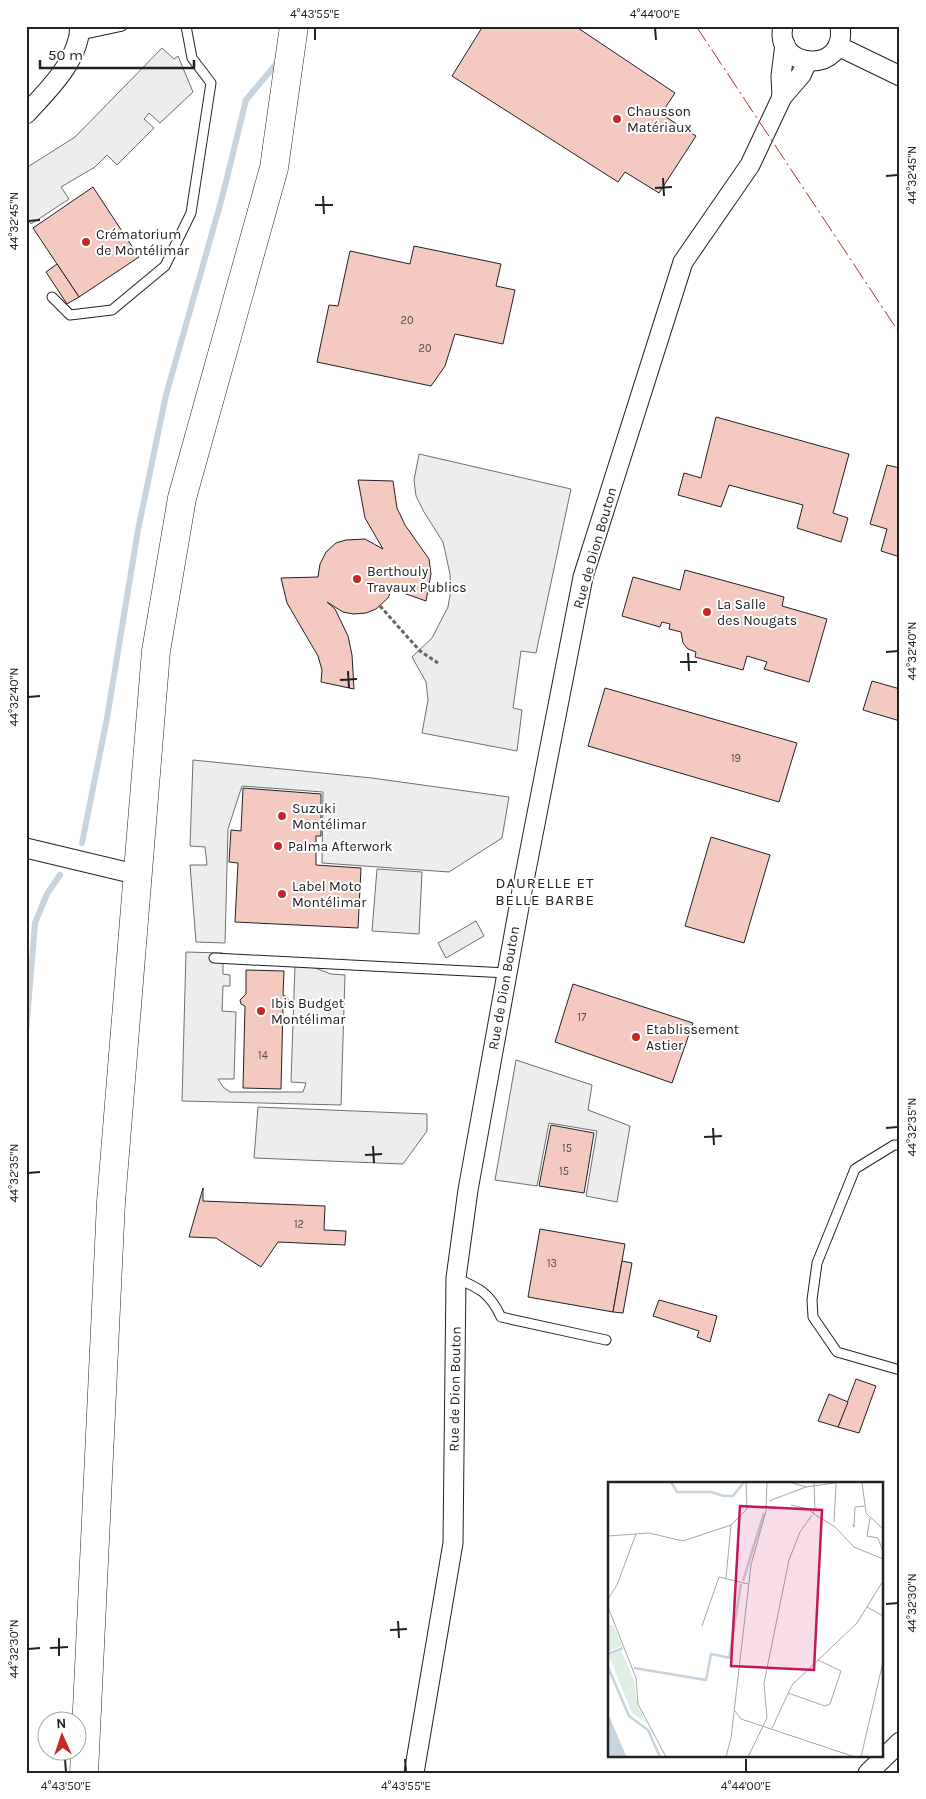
<svg xmlns="http://www.w3.org/2000/svg" width="926" height="1799" font-family="Karla,sans-serif">
  <rect width="100%" height="100%" fill="#fff"/>
  <g fill="#ededed" stroke="#6f6f6f">
    <polygon points="162,48 174,59 178,56 193,92 160,123 149,113 144,119 154,128 117,165 107,155 95,167 61,187 69,199 31,224 26,217 26,168 75,137"/>
    <polygon points="419,454 571,489 536,653 521,651 513,708 522,710 517,751 422,733 428,700 426,682 412,657 432,638 448,607 451,589 450,574 443,542 424,512 416,496 414,480"/>
    <polygon points="193,760 372,778 509,797 502,838 449,872 322,863 323,792 242,786 228,829 225,943 196,942 190,865 207,865 205,847 190,846"/>
    <polygon points="377,869 422,872 419,934 372,931"/>
    <polygon points="476,921 484,936 446,958 438,943"/>
    <polygon points="186,952 223,953 223,974 230,975 230,986 223,986 222,1011 236,1012 234,1079 218,1079 223,1087 230,1092 303,1092 306,1083 291,1082 295,965 310,966 331,974 345,975 341,1105 182,1101"/>
    <polygon points="516,1060 592,1085 588,1110 630,1126 617,1202 586,1196 597,1131 549,1123 537,1186 495,1180"/>
    <polygon points="258,1107 427,1114 427,1131 403,1164 254,1158"/>
  </g>
  <g fill="none" stroke-linecap="round" stroke-linejoin="round">
    <g stroke="#c7d3dd" stroke-width="6">
      <polyline points="82,843 107,718 138,530 166,395 222,198 246,100 276,64"/>
      <polyline points="26,1033 35,923 47,894 60,875"/>
    </g>
  </g>
  <g fill="#f3c9c0" stroke="#222">
    <polygon points="483,26 575,26 675,93 661,114 696,136 659,193 625,172 618,182 452,76"/>
    <polygon points="93,187 139,257 79,297 33,228"/>
    <polygon points="414,246 501,264 496,286 515,290 503,344 455,334 445,366 431,386 317,362 329,305 338,306 350,251 410,264"/>
    <polygon points="57,264 79,297 67,304 46,272"/>
    <polygon points="716,417 849,454 833,513 848,518 841,542 797,528 803,505 729,485 721,507 678,495 684,473 701,478"/>
    <polygon points="887,465 900,468 900,557 881,551 887,529 870,524"/>
    <polygon points="358,480 393,481 397,508 405,525 429,559 431,574 426,601 392,589 388,598 376,609 366,613 353,614 343,612 327,602 335,609 348,636 352,655 354,689 321,682 322,670 318,656 287,603 281,578 318,577 320,564 326,552 336,543 346,540 365,539 383,549 365,518"/>
    <polygon points="685,570 784,597 782,606 827,619 809,682 764,669 767,662 747,656 743,670 695,657 696,652 688,649 683,643 681,632 669,629 670,624 662,622 660,627 622,616 633,577 680,590"/>
    <polygon points="872,681 900,689 900,721 863,710"/>
    <polygon points="605,688 797,743 779,802 588,746"/>
    <polygon points="243,788 321,794 321,836 316,836 316,865 361,868 358,928 235,922 238,863 229,862 231,830 241,831"/>
    <polygon points="711,837 770,855 744,943 685,926"/>
    <polygon points="246,970 284,971 283,995 287,997 289,1002 283,1007 281,1089 243,1088 245,1006 241,1004 240,1000 246,994"/>
    <polygon points="573,984 693,1023 672,1083 555,1042"/>
    <polygon points="551,1125 594,1133 584,1193 539,1186"/>
    <polygon points="203,1188 203,1201 325,1206 324,1230 346,1231 345,1245 278,1242 261,1267 216,1238 189,1237"/>
    <polygon points="540,1229 625,1244 613,1312 528,1297"/>
    <polygon points="622,1261 632,1263 623,1313 613,1312"/>
    <polygon points="659,1300 717,1316 710,1342 697,1337 699,1331 653,1316"/>
    <polygon points="856,1379 876,1386 859,1433 838,1427"/>
    <polygon points="829,1394 848,1402 838,1427 818,1421"/>
  </g>
  <g fill="none" stroke-linecap="round" stroke-linejoin="round">
    <g stroke="#222" stroke-width="11">
      <g id="lane">
        <polyline points="80,35 122,26"/>
        <polyline points="52,297 70,315 112,310 165,266 191,213 211,83 192,58 186,26"/>
        <polyline points="214,958 507,973"/>
        <polyline points="900,1145 894,1145 855,1169 817,1263 812,1300 813,1317 837,1352 900,1370"/>
        <path d="M456,1278C479,1288 490,1293 501,1317L606,1340"/>
      </g>
    </g>
    <g stroke="#222" stroke-width="21">
      <g id="street">
        <path d="M783,26C773,70 848,75 840,26"/>
        <polyline points="838,46 900,76"/>
        <polyline points="782,97 781,76 785,44"/>
        <path d="M26,114C48,90 79,61 80,26"/>
        <polyline points="26,848 139,875"/>
        <polyline points="414,1773 453,1543 456,1278 468,1190 521,896 583,577 683,262 750,165 782,97 801,75 807,62"/>
        <polyline points="868,1773 900,1742"/>
      </g>
    </g>
    <g stroke="#222" stroke-width="29">
      <polyline id="primary" points="84,1773 111,1202 156,651 182,498 274,168 294,26"/>
    </g>
    <polyline stroke="#646464" stroke-width="3" stroke-dasharray="4 2.5" stroke-linecap="butt" points="380,606 420,651 438,663"/>
    <use href="#lane" stroke="#fff" stroke-width="9"/>
    <use href="#street" stroke="#fff" stroke-width="19"/>
    <use href="#primary" stroke="#fff" stroke-width="28"/>
    <polyline stroke="#c62828" stroke-width="1" stroke-dasharray="18 4 2.5 4" stroke-linecap="butt" points="696,26 900,334"/>
  </g>
  <path fill="none" stroke="#222" stroke-width="2" d="M315,28V40M655,28L656,40M886,176L898,175M663,178L664,196M655,188L672,187M323,196L324,214M315,205H333M28,221L40,220M886,652L898,651M688,653L689,671M680,662H697M348,671L349,688M340,680L357,679M28,697L40,696M713,1128L714,1145M886,1128L898,1127M704,1137L722,1136M373,1146L374,1163M365,1155L382,1154M28,1173L40,1172M886,1604L898,1603M398,1621L399,1638M390,1630L407,1629M59,1638V1656M50,1648L68,1647M28,1649L40,1648M65,1759L66,1772M405,1759L406,1772M746,1759V1772"/>
  <g fill="#c62828" stroke="#fff" stroke-width="2">
    <circle cx="617" cy="119" r="5"/>
    <circle cx="86" cy="242" r="5"/>
    <circle cx="357" cy="579" r="5"/>
    <circle cx="707" cy="612" r="5"/>
    <circle cx="282" cy="816" r="5"/>
    <circle cx="278" cy="846" r="5"/>
    <circle cx="282" cy="894" r="5"/>
    <circle cx="261" cy="1011" r="5"/>
    <circle cx="636" cy="1037" r="5"/>
  </g>
  <g text-anchor="middle" dominant-baseline="central" stroke-width="4" stroke-linejoin="round" paint-order="stroke">
    <g font-size="11" fill="#564c4a">
      <text x="407" y="320">20</text>
      <text x="425" y="348">20</text>
      <text x="736" y="758">19</text>
      <text x="582" y="1017">17</text>
      <text x="263" y="1055">14</text>
      <text x="567" y="1148">15</text>
      <text x="564" y="1171">15</text>
      <text x="299" y="1224">12</text>
      <text x="552" y="1263">13</text>
    </g>
    <g font-size="14" fill="#222" stroke="#fff" text-anchor="start">
      <text x="627" y="111">Chausson<tspan x="627" dy="16">Matériaux</tspan></text>
      <text x="96" y="234">Crématorium<tspan x="96" dy="16">de Montélimar</tspan></text>
      <text x="367" y="571">Berthouly<tspan x="367" dy="16">Travaux Publics</tspan></text>
      <text x="717" y="604">La Salle<tspan x="717" dy="16">des Nougats</tspan></text>
      <text x="292" y="808">Suzuki<tspan x="292" dy="16">Montélimar</tspan></text>
      <text x="288" y="846">Palma Afterwork</text>
      <text x="292" y="886">Label Moto<tspan x="292" dy="16">Montélimar</tspan></text>
      <text x="271" y="1003">Ibis Budget<tspan x="271" dy="16">Montélimar</tspan></text>
      <text x="646" y="1029">Etablissement<tspan x="646" dy="16">Astier</tspan></text>
    </g>
    <g font-size="14" fill="#222" stroke="#fff">
      <text transform="translate(595 548) rotate(-74)">Rue de Dion Bouton</text>
      <text transform="translate(504 988) rotate(-80)">Rue de Dion Bouton</text>
      <text transform="translate(455 1389) rotate(-89)">Rue de Dion Bouton</text>
    </g>
    <g font-size="15" letter-spacing="1" fill="#222" stroke="#fff">
      <text x="545" y="883">DAURELLE ET<tspan x="545" dy="17">BELLE BARBE</tspan></text>
    </g>
  </g>
  <g transform="translate(608 1482)">
    <rect width="275" height="275" fill="#fff"/>
    <path d="M0,142L6,144L14,164L0,169ZM13,168L26,198L29,221L38,241L24,231L1,174Z" fill="#e0efe3"/>
    <path d="M0,231L18,274V275H0Z" fill="#c7d3dd"/>
    <path fill="none" stroke="#c7d3dd" stroke-width="2.5" d="M63,0L69,10H103L116,14H125L136,0M135,99L156,31M0,172L15,166M121,176L133,102M0,185L21,234L40,248L52,275M26,186L98,198L103,172L123,176"/>
    <path fill="none" stroke="#a7a7a7" stroke-width="1" d="M181,0L198,5L233,0M206,0L207,29M254,0L258,31L275,47M161,19L198,5M183,23L205,28L206,32L202,29M206,32L227,45L246,65L275,77M262,36L259,54L270,56L274,67M226,40L228,2M245,42L246,45L247,25L257,24M0,54L41,51L75,59L123,43L139,27L138,0M118,96L123,43M0,117L9,103L28,52M0,125L28,196L30,222L58,275M259,125L275,134M94,144L111,95L140,102M180,211L217,224L222,222L233,189L210,178M127,229L133,237L247,275M164,246L184,203L249,141L275,99M118,275L123,256L143,83L158,29L159,0M140,275L159,236L156,201L181,78L192,50L204,33M253,275L275,180"/>
    <path fill="#c2185b" fill-opacity="0.15" stroke="#c2185b" stroke-width="2.5" d="M132,24L214,28L206,188L123,184Z"/>
    <rect width="275" height="275" fill="none" stroke="#222" stroke-width="2.5"/>
  </g>
  <rect width="926" height="1799" fill="none" stroke="#ffffff" stroke-width="55"/>
  <g transform="translate(62 1736) rotate(357)"><circle r="24" fill="#ffffff" stroke="#a7a7a7"/>
  <path d="M0-4L9 19L0 12L-9 19Z" fill="#c62828"/>
  <text y="-8" font-size="14" font-weight="bold" text-anchor="middle" fill="#222222">N</text>
  </g>
  <path d="M40 60v8h154v-8" fill="none" stroke="#222222" stroke-width="2.5"/>
  <text x="48" y="60" font-size="15" fill="#222222" stroke="#ffffff" stroke-width="4" paint-order="stroke">50 m</text>
  <rect x="28" y="28" width="870" height="1744" fill="none" stroke="#222" stroke-width="2"/>
  <g font-size="12" text-anchor="middle" fill="#222">
    <text x="315" y="18">4°43'55"E</text>
    <text x="655" y="18">4°44'00"E</text>
    <text transform="translate(912 175) rotate(-90)" y="4">44°32'45"N</text>
    <text transform="translate(14 221) rotate(-90)" y="4">44°32'45"N</text>
    <text transform="translate(912 651) rotate(-90)" y="4">44°32'40"N</text>
    <text transform="translate(14 697) rotate(-90)" y="4">44°32'40"N</text>
    <text transform="translate(912 1127) rotate(-90)" y="4">44°32'35"N</text>
    <text transform="translate(14 1173) rotate(-90)" y="4">44°32'35"N</text>
    <text transform="translate(912 1603) rotate(-90)" y="4">44°32'30"N</text>
    <text transform="translate(14 1649) rotate(-90)" y="4">44°32'30"N</text>
    <text x="66" y="1790">4°43'50"E</text>
    <text x="406" y="1790">4°43'55"E</text>
    <text x="746" y="1790">4°44'00"E</text>
  </g>
</svg>
